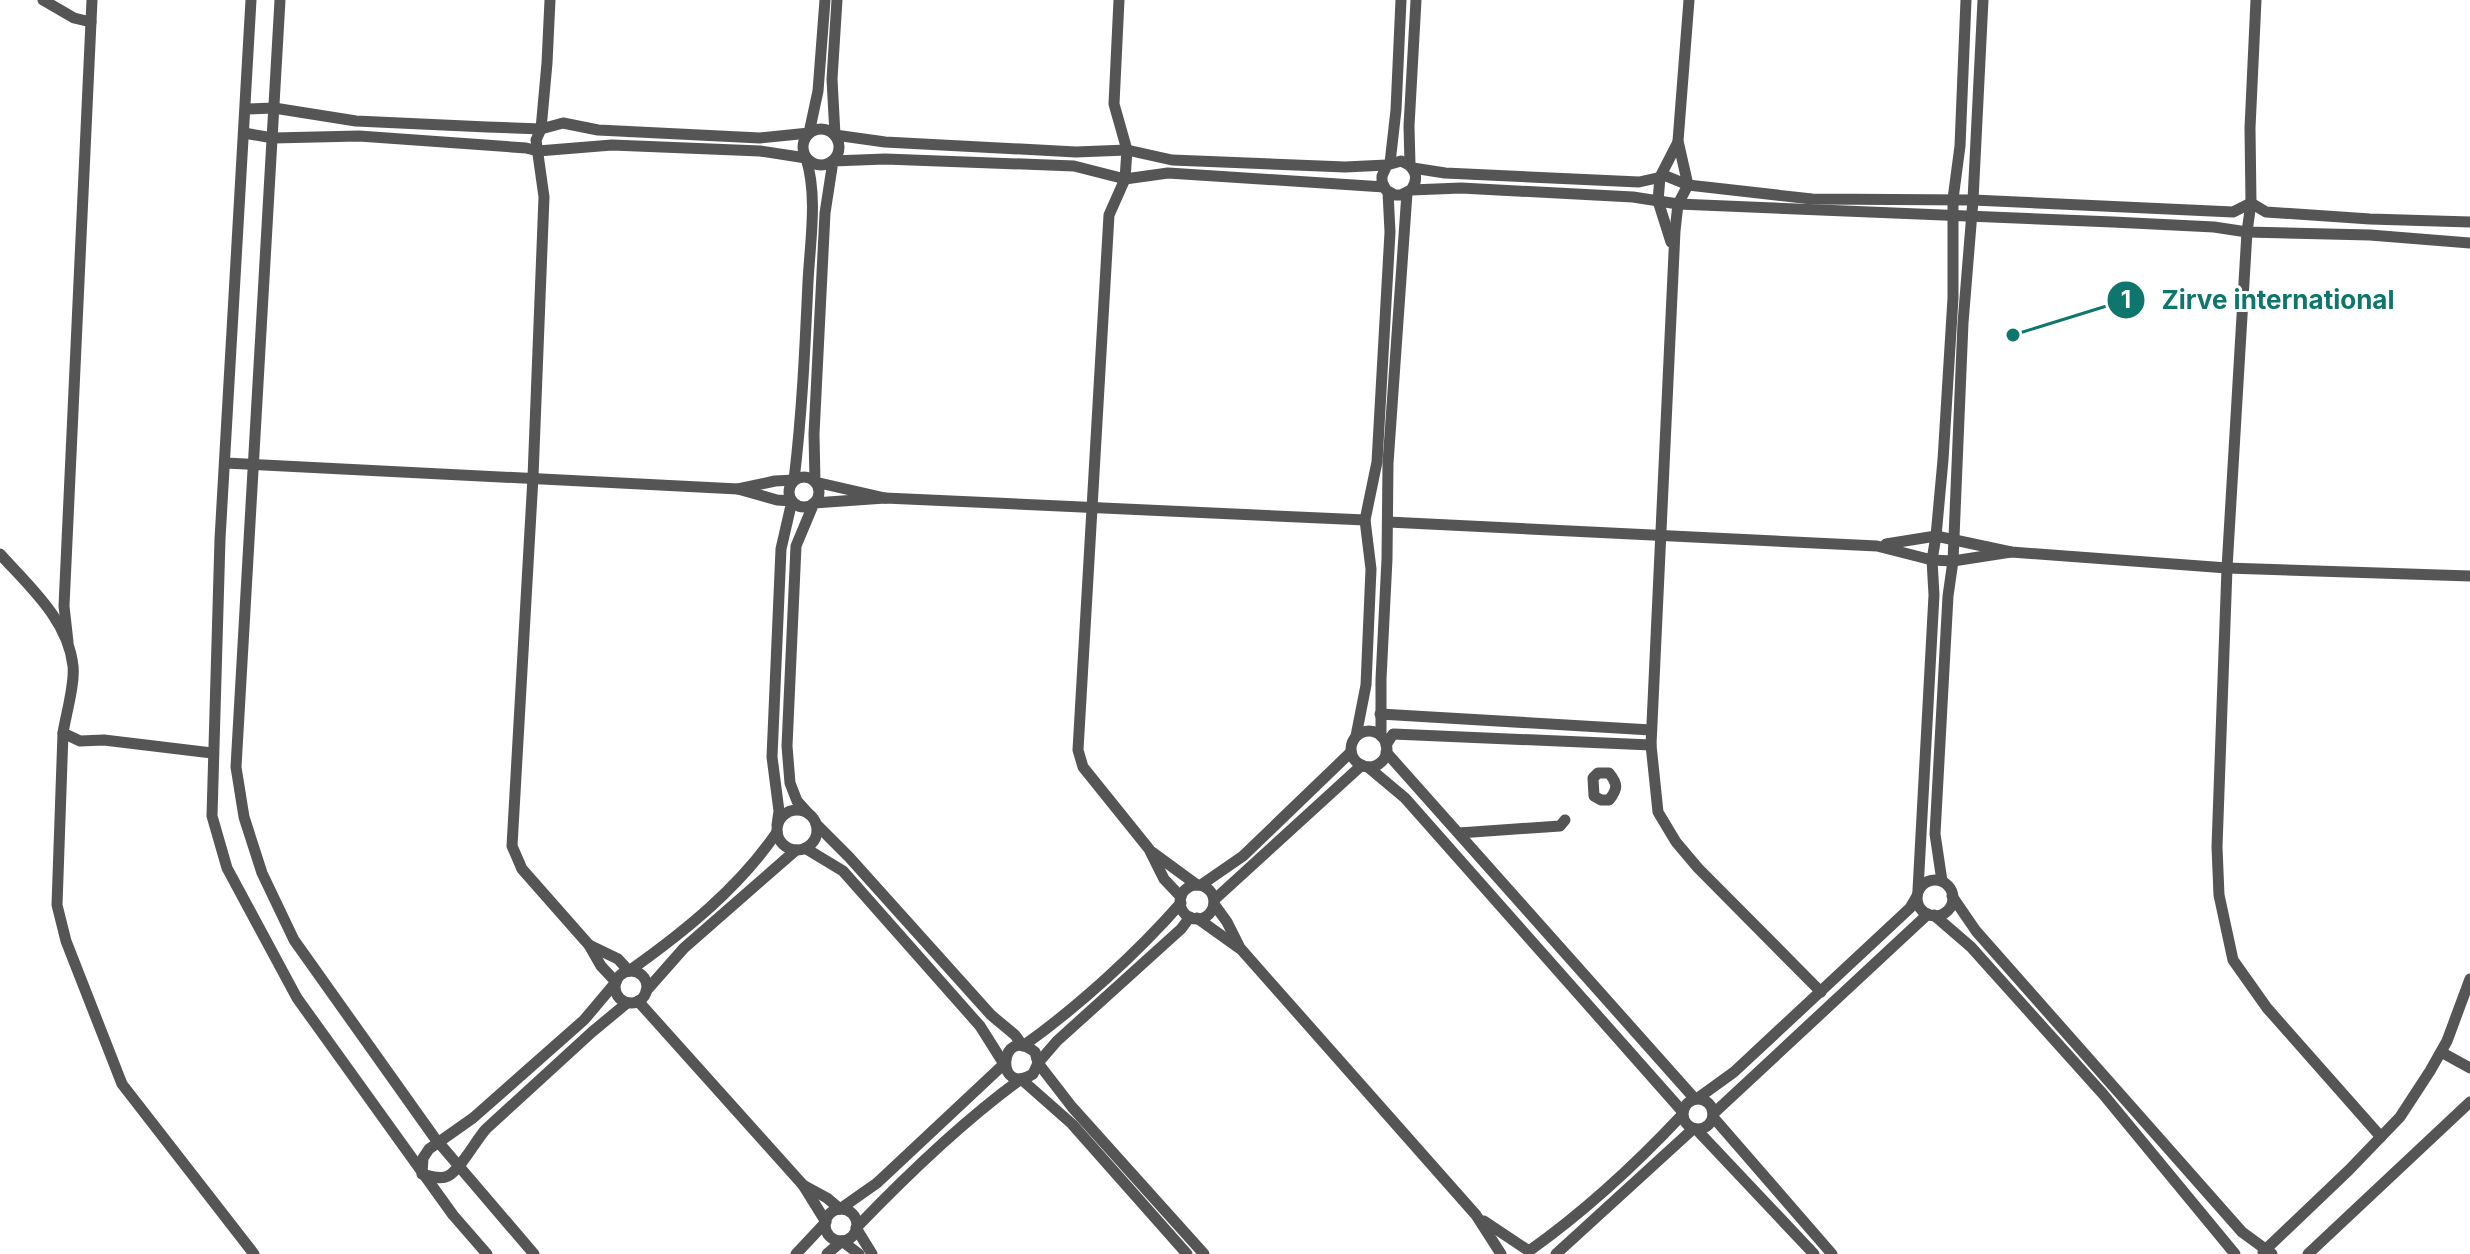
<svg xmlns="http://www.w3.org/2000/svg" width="2470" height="1254" font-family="Inter,sans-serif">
  <rect width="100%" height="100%" fill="#fff"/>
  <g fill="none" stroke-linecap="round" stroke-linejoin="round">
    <g stroke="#555" stroke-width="11">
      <polyline points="43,0 74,18 91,22"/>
      <polyline points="251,0 220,539 212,816 227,868 297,998 453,1215 487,1254"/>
      <polyline points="280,0 236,767 244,817 262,873 294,940 434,1137 534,1254"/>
      <path d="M550,0L547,63L541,129L536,140L544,197L533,477L512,846L522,869L589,945L601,966L616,982L584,1020L473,1118L429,1149L423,1158L422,1174C430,1176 440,1180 448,1176C460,1170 476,1140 486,1129L592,1032L627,1003"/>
      <polyline points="837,0 832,79 835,135 885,142 1076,152 1127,150 1172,160 1345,167 1387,165"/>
      <polyline points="1119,0 1114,104 1127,150 1125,179 1109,215 1078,750 1083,767 1149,849 1164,879 1181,897"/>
      <polyline points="1689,0 1678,141 1688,185 1678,204 1675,231 1651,745 1658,812 1676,842 1698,868 1821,992"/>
      <polyline points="2256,0 2250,128 2251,203 2247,232 2227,568 2217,847 2219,895 2233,960 2267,1008 2381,1137"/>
      <polyline points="246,109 274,108 356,121 487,127 541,129 563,123 598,130 760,138 809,133 818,91 825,0"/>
      <circle cx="821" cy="147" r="18"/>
      <path d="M244,133L273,138L359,136L526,148L538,151L612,145L760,151L806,158C818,197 810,242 808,282C805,348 802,414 794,480L775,481L738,489"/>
      <polyline points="1390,163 1396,110 1401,0"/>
      <polyline points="1410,165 1409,126 1416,0"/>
      <polyline points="1413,168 1445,173 1639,182 1666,176 1688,185 1812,199 1973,200 2233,212 2251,203 2266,212 2370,219 2470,222"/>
      <path d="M1411,190C1420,178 1415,166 1401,161L1387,165L1382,176V182L1386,190L1395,195H1401L1411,190L1461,188L1633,197L1678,204L2113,222L2214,227L2247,232L2370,235L2470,243"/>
      <polyline points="1671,242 1658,201 1660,177 1678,142"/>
      <polyline points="225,463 738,489 777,500 792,501 781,549 772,757 779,811 777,825"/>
      <circle cx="804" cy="492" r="15"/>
      <polyline points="885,498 815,482 814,434 825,213 833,161 885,159 1074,166 1125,179 1168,173 1384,187"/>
      <polyline points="1388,522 1877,546 1932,560 1953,561 2011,552"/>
      <polyline points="1886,544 1936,536 2011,552 2227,568 2470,576"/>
      <path d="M0,554C29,586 68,620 73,666C75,684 66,714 63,733L80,741L104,740L212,753"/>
      <polyline points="68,642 64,606 92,0"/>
      <polyline points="1380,714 1651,730"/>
      <circle cx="1369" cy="749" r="18"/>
      <polyline points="63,733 57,905 66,941 122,1084 254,1254"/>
      <polyline points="1356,736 1366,685 1371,569 1365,520 1377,462 1390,232 1388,192"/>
      <polyline points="1381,736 1381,679 1387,559 1388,463 1407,193"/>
      <polyline points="1386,745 1393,734 1651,745"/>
      <polyline points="1386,752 1695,1099"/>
      <polyline points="1368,767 1405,798 1682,1111"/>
      <path d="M1598,773H1609C1618,784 1618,789 1609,800H1601L1594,796L1593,778Z"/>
      <circle cx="797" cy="830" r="20"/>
      <polyline points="807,812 797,801 790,783 787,746 796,546 814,503 885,498 1365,520"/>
      <path d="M816,824L849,857L991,1015L1015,1035L1023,1046C1078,1007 1137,953 1181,903"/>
      <polyline points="1459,833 1560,826 1565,820"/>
      <polyline points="1152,852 1197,885"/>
      <circle cx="1935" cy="898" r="18"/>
      <polyline points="1942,881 1935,834 1948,596 1953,561 1963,323 1973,200 1983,0"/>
      <polyline points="1201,885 1243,856 1351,752"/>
      <circle cx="1197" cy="902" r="17"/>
      <polyline points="1918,890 1934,595 1932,560 1936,536 1943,460 1953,298 1953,199 1960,146 1966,0"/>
      <polyline points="1952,896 1976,931 2242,1232 2272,1254"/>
      <polyline points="1214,900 1362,765"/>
      <polyline points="1214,904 1227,922 1240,948 1476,1215 1501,1254"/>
      <polyline points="1934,915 1971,947 2103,1094 2235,1254"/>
      <path d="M1190,917L1181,929L1057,1041L1038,1063L1033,1074C994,1098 999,1023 1035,1052L1038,1063L1072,1107L1204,1254"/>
      <polyline points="1197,918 1239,948"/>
      <path d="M589,945L618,959L629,971C684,932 739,888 777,832"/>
      <circle cx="631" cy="987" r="16"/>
      <polyline points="646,991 684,948 796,850"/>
      <polyline points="638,1001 803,1185 826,1222 796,1254"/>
      <polyline points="2441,1052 2470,1068"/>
      <polyline points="1698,1098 1734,1072 1910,908 1917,896"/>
      <circle cx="1698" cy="1114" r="15"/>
      <polyline points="1713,1114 1928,914"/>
      <polyline points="1713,1117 1832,1254"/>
      <polyline points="1696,1129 1814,1254"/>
      <polyline points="803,1185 827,1198 840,1209 877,1183 1004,1064 980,1026 843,871 805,848"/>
      <circle cx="841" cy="1225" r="16"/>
      <path d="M1484,1221L1529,1251C1584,1212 1636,1164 1682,1115"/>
      <polyline points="2263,1252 2349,1170 2400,1117 2430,1071 2447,1041 2470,979"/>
      <polyline points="827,1254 842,1241 859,1254"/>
      <path d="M872,1254L856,1228C906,1176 963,1121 1021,1079L1072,1124L1187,1254"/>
      <polyline points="1556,1254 1693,1129"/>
      <polyline points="2308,1254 2470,1102"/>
    </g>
  </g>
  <path fill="none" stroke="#0f766e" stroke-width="3" d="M2013 335L2126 300"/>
  <g fill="#0f766e" stroke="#fff" stroke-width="3">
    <circle cx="2013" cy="335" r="8"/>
    <circle cx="2126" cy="300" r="20"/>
  </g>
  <g font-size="24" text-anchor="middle" font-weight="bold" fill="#fff">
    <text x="2126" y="308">1</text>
  </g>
  <g font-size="26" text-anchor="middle" font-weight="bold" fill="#0f766e" stroke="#fff" stroke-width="6" stroke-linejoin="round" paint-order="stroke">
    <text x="2278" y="309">Zirve international</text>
  </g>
</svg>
